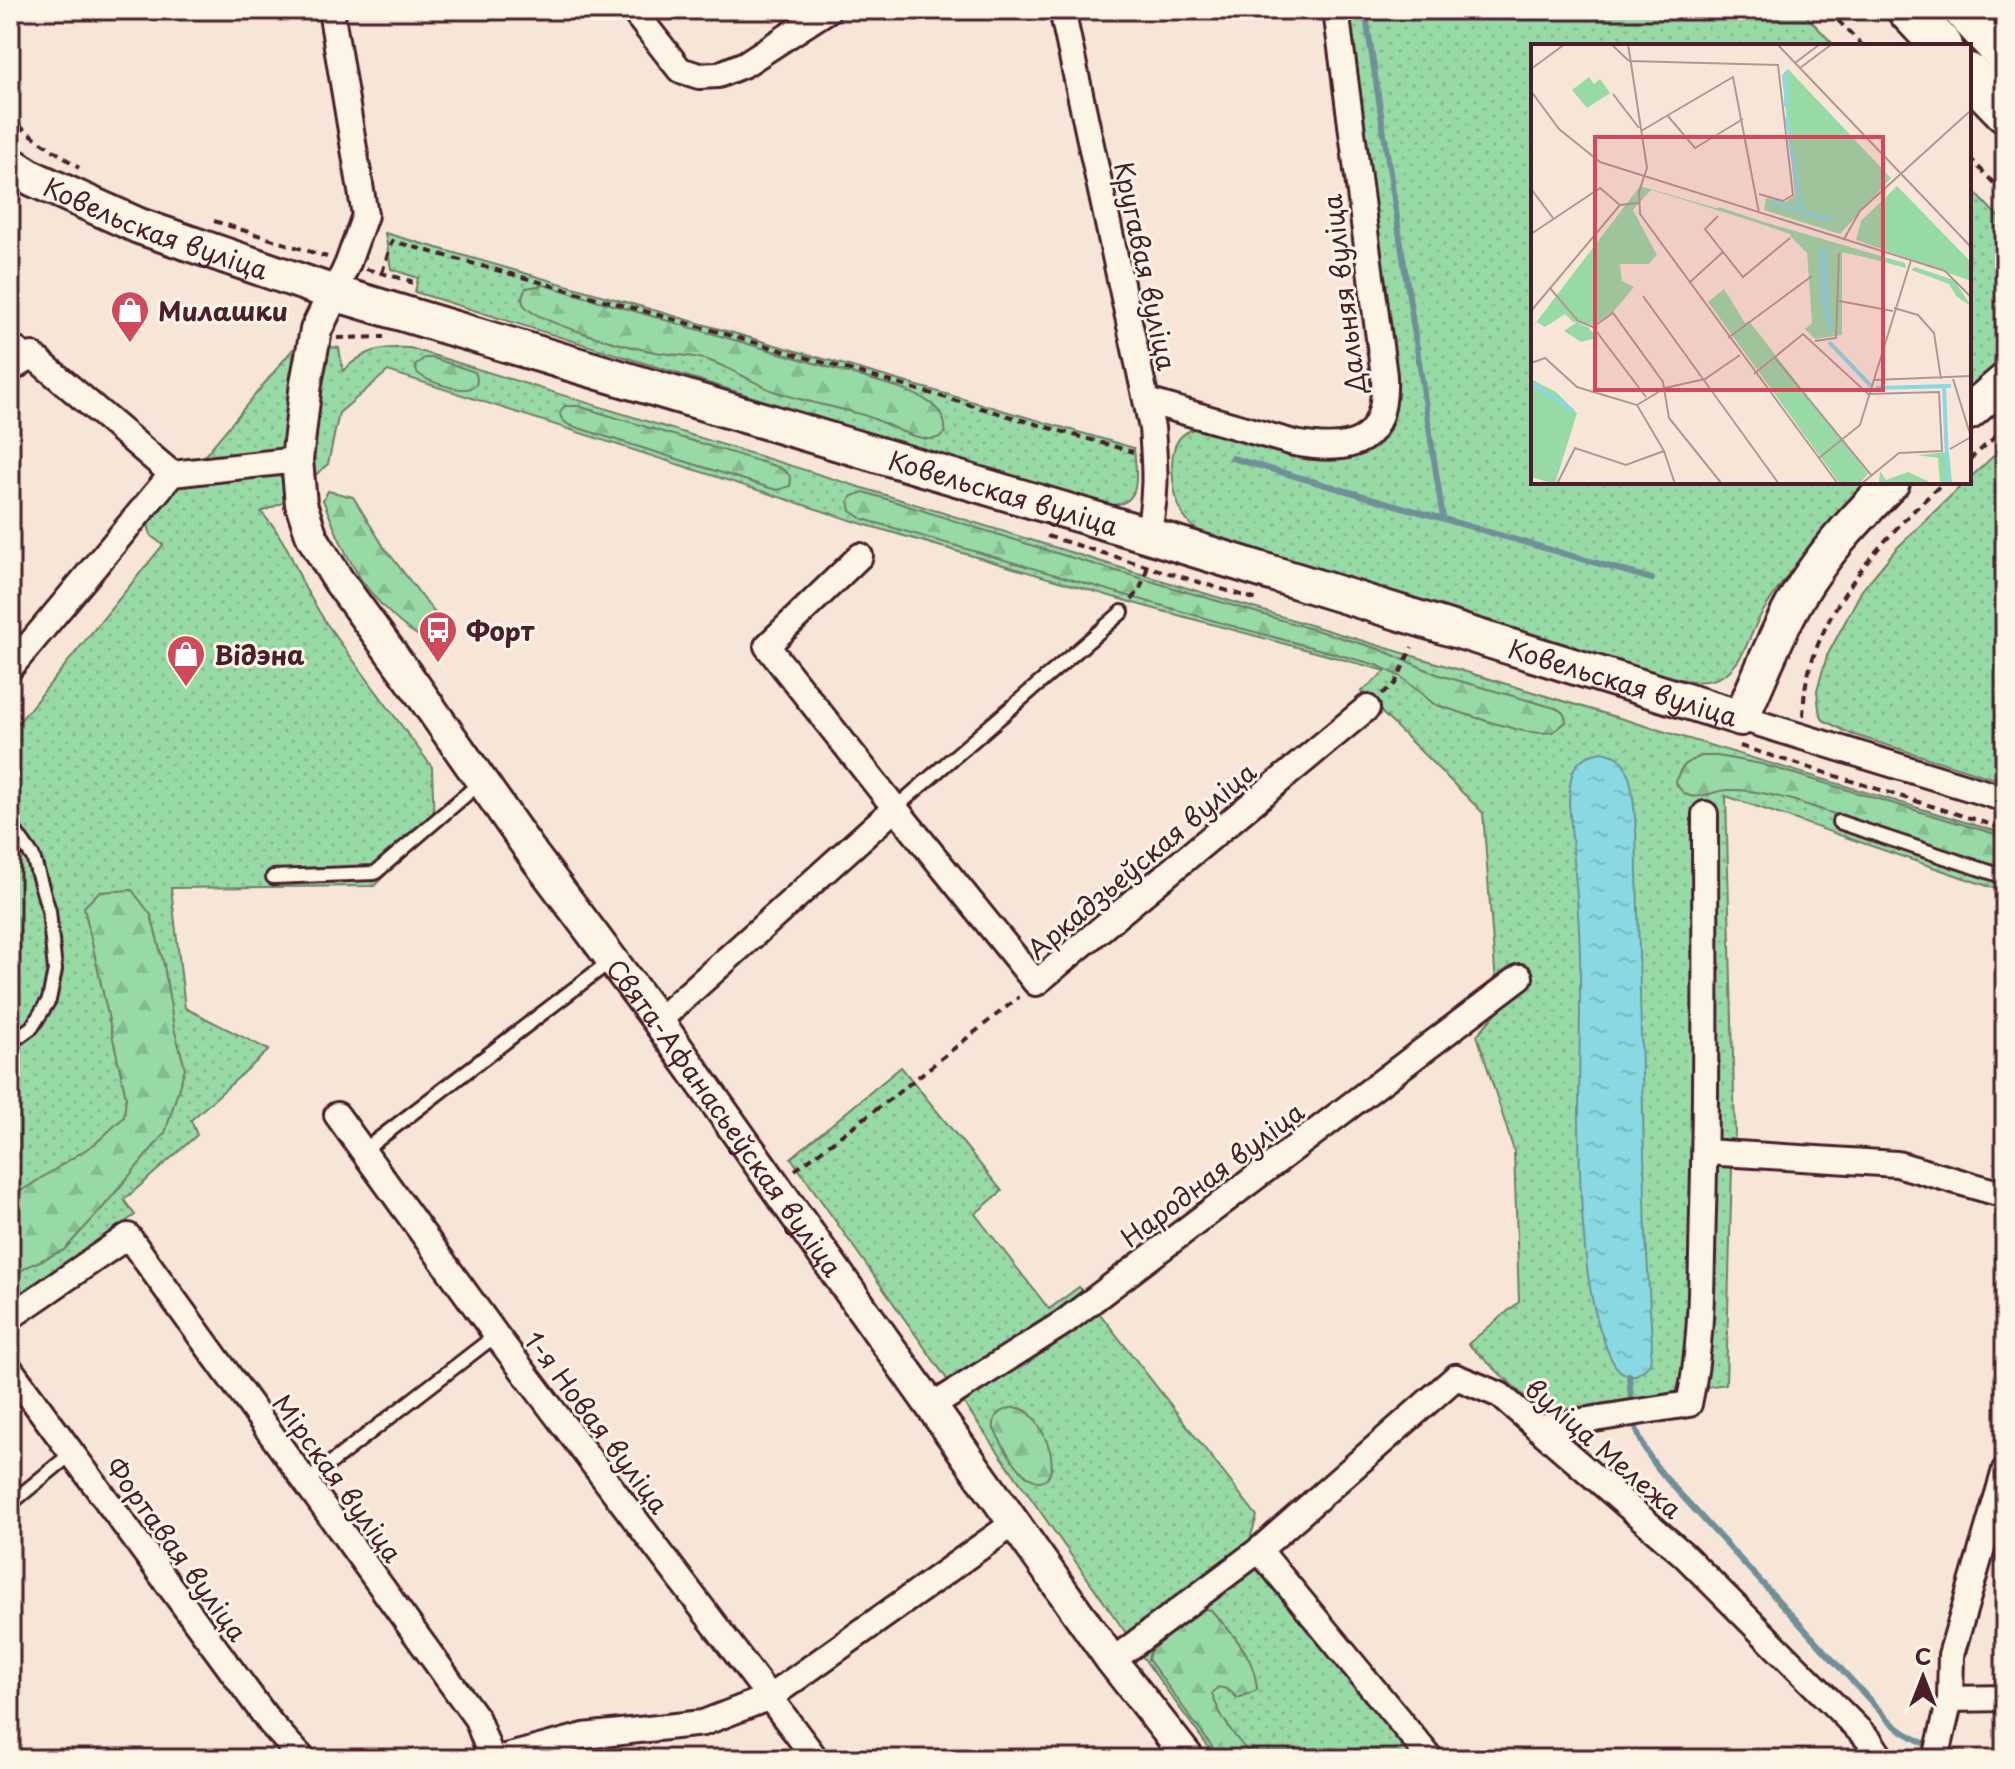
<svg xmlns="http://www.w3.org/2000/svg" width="2015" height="1769" font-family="'Playpen Sans',sans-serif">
  <defs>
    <pattern id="grass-dots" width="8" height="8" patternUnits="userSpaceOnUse" patternTransform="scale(2)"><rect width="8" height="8" fill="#97daa6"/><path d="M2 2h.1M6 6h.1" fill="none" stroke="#84bb8f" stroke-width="1.8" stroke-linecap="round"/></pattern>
    <pattern id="forest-firs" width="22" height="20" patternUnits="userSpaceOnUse" patternTransform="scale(2)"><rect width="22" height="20" fill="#97daa6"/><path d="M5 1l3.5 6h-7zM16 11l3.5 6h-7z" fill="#84bb8f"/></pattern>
    <pattern id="water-ripples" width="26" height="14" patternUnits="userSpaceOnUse" patternTransform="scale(2)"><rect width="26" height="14" fill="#88d9e1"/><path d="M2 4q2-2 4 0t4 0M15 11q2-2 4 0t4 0" fill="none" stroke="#77bac1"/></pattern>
  </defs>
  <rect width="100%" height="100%" fill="#f7e6d8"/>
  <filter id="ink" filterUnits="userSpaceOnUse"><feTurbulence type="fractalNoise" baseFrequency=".0125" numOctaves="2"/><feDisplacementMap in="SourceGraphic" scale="16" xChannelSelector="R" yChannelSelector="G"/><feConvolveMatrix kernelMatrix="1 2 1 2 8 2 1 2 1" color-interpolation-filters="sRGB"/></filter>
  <g filter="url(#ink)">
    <g fill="url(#grass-dots)" stroke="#707c68" stroke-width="2">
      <path d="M1348,10H1801L1835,46H1533V482H1868C1830,523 1792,565 1762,613C1751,631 1745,658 1728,672C1712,685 1693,682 1674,678L1219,540C1208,535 1195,531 1187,521C1174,506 1167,459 1177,442C1181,434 1189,431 1197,427L1316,458C1374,461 1397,446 1397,386Z"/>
      <polygon points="1969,186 2005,224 2005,355 1969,390"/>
      <path d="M385,233L1134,448C1137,481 1143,511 1098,504L415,292L418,278L391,269Z"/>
      <path d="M315,345L339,348L343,371C364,350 380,347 410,348L1144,575L2005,834V892L1726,796L1735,1132L1732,1167L1726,1384L1542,1413L1468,1344L1519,1302L1514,1151L1477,1035L1498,1011L1483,813L1361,692L1386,671L1144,606L863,524L388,371L339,413L328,464L285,502L261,512L274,527L288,550L305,588L326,623L432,767L434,826L374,886L171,888L185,1008L269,1050L191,1120L197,1135L124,1200L135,1215L10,1303V733L163,545L151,536L148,524L293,349Z"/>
      <polygon points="2005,445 2005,782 1851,734 1823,720 1819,710 1817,690 1827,656 1862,590 1896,549 1965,482 1969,482 1969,479"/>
      <polygon points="901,1067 1002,1191 975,1214 1049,1309 1079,1287 1257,1516 1246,1552 1416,1759 1217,1759 1152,1670 791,1158"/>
    </g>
    <g fill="url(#forest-firs)" stroke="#707c68" stroke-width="2">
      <path d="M544,285L897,387C918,395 948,406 945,433C940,438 936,439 929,439C904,437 883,420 860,414C830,406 800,401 771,390C748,380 728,366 704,359C688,355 672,355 656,352C632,348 536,323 524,305C520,298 523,294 526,288Z"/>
      <path d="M424,358H433L475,372C489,404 425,383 417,372C416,370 416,368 415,366Z"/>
      <path d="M565,406H578L778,467C787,471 793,476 790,486L778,490L770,488L569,425C561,420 556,413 565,406Z"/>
      <path d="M328,491L353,497L384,547L437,616L440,635L435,641C411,640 374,599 361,579C345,555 334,527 323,500Z"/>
      <path d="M864,492L1056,553L1379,649L1439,675L1555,708C1562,711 1565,713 1566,722L1553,732L1541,733L1523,731L1490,722L1434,704L1400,676L1377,665L1229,625L863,519L851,511L849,501L852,496Z"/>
      <path d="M1701,756H1717L1761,764L2005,837V870L1792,800C1771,795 1750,789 1728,790C1716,790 1702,799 1690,796C1683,794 1680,789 1676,783C1679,767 1685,763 1701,756Z"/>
      <polygon points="132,890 151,915 164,965 174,1028 185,1068 165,1133 100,1211 64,1250 31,1265 10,1277 10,1198 96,1143 124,1117 126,1097 84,907 99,892"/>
      <path d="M1011,1408C1016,1408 1018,1407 1023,1409C1039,1417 1055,1453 1051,1470C1050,1475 1048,1478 1044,1480C1025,1488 1001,1443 994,1429C993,1416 998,1411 1011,1408Z"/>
      <path d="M1197,1608L1211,1610C1233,1635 1255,1655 1257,1690L1238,1698L1227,1689L1218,1687L1212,1694C1221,1719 1236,1740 1255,1759H1221L1148,1659L1152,1644Z"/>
    </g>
    <path fill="url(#water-ripples)" stroke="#6f8f98" stroke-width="2" d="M1603,752C1608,754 1612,754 1616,756C1634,766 1634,812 1636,830L1646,1236L1652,1344L1650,1363L1646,1368L1636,1375C1629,1375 1624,1375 1619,1370C1611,1362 1606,1348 1603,1338C1588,1297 1585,1254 1582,1212C1576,1126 1581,1041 1580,955C1579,905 1573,854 1569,803C1570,775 1571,756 1603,752Z"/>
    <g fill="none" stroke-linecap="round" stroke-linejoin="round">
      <g stroke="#6f8f98" stroke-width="6">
        <polyline points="1365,10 1443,518"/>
        <polyline points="1232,458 1652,579"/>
        <polyline points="1629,1375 1632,1408"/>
        <path d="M1634,1419C1639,1445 1654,1465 1672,1485L1889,1721L1902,1731L1930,1747"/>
        <polyline points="1956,1753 1997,1759"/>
      </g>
      <g stroke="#4a1f2b" stroke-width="18">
        <g id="service">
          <polyline points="10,338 32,355"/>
          <polyline points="895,808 1122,612"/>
          <polyline points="1839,822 2005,877"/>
          <polyline points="10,824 33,857 49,911 55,970 49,1000 32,1027 10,1043"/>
          <polyline points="273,877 375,873 482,781"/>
          <polyline points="363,1151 613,959"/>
          <polyline points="306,1482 496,1335"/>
          <polyline points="10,1504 72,1453"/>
        </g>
      </g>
      <g stroke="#4a1f2b" stroke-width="30">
        <g id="minor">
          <polyline points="331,10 365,215 348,263 334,293"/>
          <polyline points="633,10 680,70 699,76 718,75 745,64 828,10"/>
          <path d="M1062,10L1152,428C1155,469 1157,494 1148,535"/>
          <polyline points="10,370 32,355 172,474"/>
          <path d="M1147,401L1294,443C1354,454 1387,443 1384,376L1336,10"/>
          <polyline points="860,556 767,646 895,808"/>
          <polyline points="10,668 172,474 297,460"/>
          <polyline points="1741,718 2005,799"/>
          <polyline points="658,1021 895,808 1036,983 1367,708"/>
          <polyline points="337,1115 496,1335 816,1759"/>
          <polyline points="1705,1152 1897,1164 2005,1195"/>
          <polyline points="10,1317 128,1236 477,1719 492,1759"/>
          <polyline points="10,1369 271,1724 303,1759"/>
          <polyline points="931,1407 1063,1323 1520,977"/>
          <path d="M1538,1428L1689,1404C1703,1342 1701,1275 1703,1210C1707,1079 1705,946 1705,814"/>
          <polyline points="1259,1550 1431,1759"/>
          <polyline points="1112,1661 1259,1550 1456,1377 1500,1395 1683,1554 1870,1741 1882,1759"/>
          <polyline points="1950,1699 2005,1698"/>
          <polyline points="498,1759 584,1736 703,1723 770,1697 1014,1523"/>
          <polyline points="1936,1759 1950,1699 1951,1655 2005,1470"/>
        </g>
      </g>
      <g stroke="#4a1f2b" stroke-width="36">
        <g id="tertiary">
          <path id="s1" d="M334,293L316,330L306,383L297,460L301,504L312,537L338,580L413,683L534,856L658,1021L1112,1661L1189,1759"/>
        </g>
      </g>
      <g stroke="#4a1f2b" stroke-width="40">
        <g id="secondary">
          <path id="s2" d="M10,164L32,178L139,226L334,293L1148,535L1741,718C1764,668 1783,614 1815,570C1837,538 1865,510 1892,482"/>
          <polyline points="1969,412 2005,381"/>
        </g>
      </g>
      <g stroke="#4a1f2b" stroke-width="46">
        <g id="trunk">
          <polyline points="1908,10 1942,46"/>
          <polyline points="1964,10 2005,54"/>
          <polyline points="1969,74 2005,111"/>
        </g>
      </g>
      <g stroke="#4a1f2b" stroke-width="4" stroke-dasharray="8 6" stroke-linecap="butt">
        <polyline points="1828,10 1863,46"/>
        <polyline points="10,114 23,129 79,168"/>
        <polyline points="1969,157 2005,195"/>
        <polyline points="214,221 327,257"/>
        <polyline points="366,269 411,281 409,289"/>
        <polyline points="382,273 392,241 694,325 1133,452"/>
        <polyline points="337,338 384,337"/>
        <polyline points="1969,460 2005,428"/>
        <polyline points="1047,536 1261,601"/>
        <polyline points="1132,600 1140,589 1148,566"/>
        <polyline points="1382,694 1395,684 1412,647"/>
        <path d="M1803,716C1804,704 1804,691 1807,679C1826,599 1885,536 1944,482"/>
        <polyline points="1740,746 2005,829"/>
        <polyline points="795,1170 894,1096 1019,997"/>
      </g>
      <use href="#service" stroke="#fcf5e5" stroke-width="12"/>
      <use href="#minor" stroke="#fcf5e5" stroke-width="24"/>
      <use href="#tertiary" stroke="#fcf5e5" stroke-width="30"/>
      <use href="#secondary" stroke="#fcf5e5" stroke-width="34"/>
      <use href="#trunk" stroke="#fcf5e5" stroke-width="40"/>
    </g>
  </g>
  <defs>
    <g id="shop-pin" transform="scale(2)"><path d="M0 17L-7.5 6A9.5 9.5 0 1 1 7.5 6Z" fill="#d1495b" stroke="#fcf5e5"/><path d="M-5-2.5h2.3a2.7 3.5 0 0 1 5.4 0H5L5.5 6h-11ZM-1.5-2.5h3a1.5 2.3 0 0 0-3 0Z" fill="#fff"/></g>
    <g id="bus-pin" transform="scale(2)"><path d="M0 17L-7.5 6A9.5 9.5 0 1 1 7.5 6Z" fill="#d1495b" stroke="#fcf5e5"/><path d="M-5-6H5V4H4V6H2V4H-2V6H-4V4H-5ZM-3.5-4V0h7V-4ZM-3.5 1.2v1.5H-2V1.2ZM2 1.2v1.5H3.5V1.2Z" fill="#fff"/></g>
  </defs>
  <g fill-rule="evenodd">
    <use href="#shop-pin" x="130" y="310"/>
    <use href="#bus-pin" x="438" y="630"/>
    <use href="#shop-pin" x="186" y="654"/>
  </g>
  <g text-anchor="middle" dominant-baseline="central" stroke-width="6" stroke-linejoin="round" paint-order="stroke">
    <g font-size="26" fill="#4a1f2b" stroke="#fcf5e5">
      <text stroke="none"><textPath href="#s2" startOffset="160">Ковельская вуліца</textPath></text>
      <text transform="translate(1146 266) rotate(78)">Кругавая вуліца</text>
      <text transform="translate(1343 294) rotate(-97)">Дальняя вуліца</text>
      <text stroke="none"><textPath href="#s2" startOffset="1048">Ковельская вуліца</textPath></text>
      <text stroke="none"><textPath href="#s2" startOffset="1696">Ковельская вуліца</textPath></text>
      <text transform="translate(1141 860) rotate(-40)">Аркадзьеўская вуліца</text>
      <text stroke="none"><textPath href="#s1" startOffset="964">Свята-Афанасьеўская вуліца</textPath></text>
      <text transform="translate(1212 1174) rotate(-37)">Народная вуліца</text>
      <text transform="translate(597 1422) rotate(53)">1-я Новая вуліца</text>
      <text transform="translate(1604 1448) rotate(41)">вуліца Мележа</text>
      <text transform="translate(338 1478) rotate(54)">Мірская вуліца</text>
      <text transform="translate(177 1549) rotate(54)">Фортавая вуліца</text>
    </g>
    <g font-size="26" font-weight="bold" fill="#4a1f2b" stroke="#fcf5e5" text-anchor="start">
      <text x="158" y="310">Милашки</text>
      <text x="466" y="630">Форт</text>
      <text x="214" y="654">Відэна</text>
    </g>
  </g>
  <g transform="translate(1531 44)">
    <rect width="440" height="440" fill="#f7e6d8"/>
    <path d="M257,25L360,134L309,190L233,166L235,154L255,158L264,151L251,31ZM109,142L374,219L375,224L311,207V291L284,295L274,285L281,279L276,209L259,192L261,189L120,146L102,166L126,211L118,220H89L91,237L103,243L83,267L62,281L42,278L34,270L14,283L6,278L0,285ZM366,142L440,218V237L325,196L330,177ZM193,245L214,279L218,277L337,430L328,440H309L177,258ZM0,335L25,348L46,369L24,440L0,433ZM418,408L421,440H409L407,414L386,411ZM349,427L355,436L377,428L403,440H348Z" fill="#97daa6"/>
    <path d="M185,165L188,163L288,196L271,194ZM391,179L416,199L424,219L409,213L388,185ZM307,201L371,219L374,222L306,207ZM83,220L91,245L88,255L73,271L49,276L39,259L43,250L49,243L55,247L48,257L56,270L78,256L82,250L76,222ZM384,223L423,236L440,262L426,253L418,240L380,226ZM46,278L57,283L66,294L50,298L33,287ZM250,342L283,381L292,408H286L257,367Z" fill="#97daa6"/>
    <path d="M58,33L63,40L69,35L79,49L56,64L41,46Z" fill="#97daa6"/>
    <path d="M295,201L300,285L298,289L290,254L288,205Z" fill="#88d9e1"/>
    <path fill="none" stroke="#88d9e1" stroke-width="4" d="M255,28V63M256,73L270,167M240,158L300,176M298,298L340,342M0,338L42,367M413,343L417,440M345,344L420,342"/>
    <path fill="none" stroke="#b29693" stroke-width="2" d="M80,0L98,17M97,0L116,124L108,148L109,170L307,440M246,0L440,203M98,17L247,21L262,151L252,157L228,150M264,19L289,0M269,24L301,0M0,25L34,0M0,47L28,85L69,118L313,195L329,167L374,126M82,50L108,84M136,71L164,104L212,75M110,87L202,33L228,169M374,126L438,68M0,145L22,174M187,172L174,185L192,208M0,190L69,144L89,161M313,195L414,227L440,253M158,239L192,208L212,233L259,194M19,244L47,277L62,283L115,353M112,252L248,440M308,257L362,267M363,264L387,271L403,289L410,335M0,267L89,161L107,159M62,283L82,269L132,338L138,374L191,440M197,294L281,232M284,297L305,294L308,209M244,314L340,431M0,319L14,314L46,343L106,361L133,407L144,440M223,330L272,290L337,350L408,348L411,407L368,409L330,440M422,335L440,393M343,336L440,332M106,361L134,344L174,335L209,311M419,405L440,393M288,414L329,381L380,216M26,440L44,404L95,421L133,407"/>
    <path fill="#d1495b" fill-opacity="0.15" stroke="#d1495b" stroke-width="4" d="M64,93H352V346H64Z"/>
    <rect width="440" height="440" fill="none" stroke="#4a1f2b" stroke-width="4"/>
  </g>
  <rect width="2015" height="1769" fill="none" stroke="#fcf5e5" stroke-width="40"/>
  <rect x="20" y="20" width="1975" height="1729" fill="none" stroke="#4a1f2b" stroke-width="3" filter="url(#ink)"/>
  <g transform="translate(1923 1677)" stroke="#fcf5e5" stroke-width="6" paint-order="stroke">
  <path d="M0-6L14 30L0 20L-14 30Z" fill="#4a1f2b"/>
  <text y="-12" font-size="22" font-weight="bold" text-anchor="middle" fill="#4a1f2b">С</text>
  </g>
</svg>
